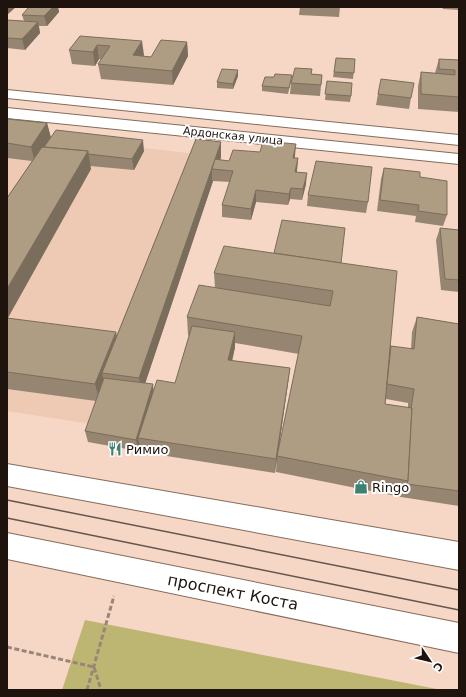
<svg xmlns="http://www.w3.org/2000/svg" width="466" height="697" font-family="'DejaVu Sans',sans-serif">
  <rect width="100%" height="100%" fill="#f6d7c6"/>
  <polygon fill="#eec9b4" points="7,132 196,154 91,424 7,411"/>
  <polygon fill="#bdb673" points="85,620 442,690 62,690"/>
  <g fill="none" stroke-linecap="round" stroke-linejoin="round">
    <g stroke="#856b5b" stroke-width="2">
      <g id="major">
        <polygon points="7,90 459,135 459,145 7,98"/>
        <polygon points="7,108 459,154 459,164 7,118"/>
        <polygon points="7,464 459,542 459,570 7,486"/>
        <polygon points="7,533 459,623 459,653 7,559"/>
      </g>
    </g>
    <g stroke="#9b8578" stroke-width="3" stroke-dasharray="5 2.5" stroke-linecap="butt">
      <polyline points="7,647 94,667 101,690"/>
      <polyline points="87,690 114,596"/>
    </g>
    <use href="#major" fill="#fff" fill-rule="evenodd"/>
    <g stroke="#66554b" stroke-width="1.5">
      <polyline points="7,500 459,590"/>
      <polyline points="7,518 459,610"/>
    </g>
  </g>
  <g fill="#968671" fill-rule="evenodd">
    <polygon points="29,7 58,7 59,12 47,26 39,26 40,33 25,50 7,48 7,20 24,21 22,15"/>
    <polygon points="300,7 340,7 339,17 299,15"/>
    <polygon points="442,7 459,7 459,10 443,9"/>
    <polygon points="80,36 144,55 143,56 151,57 187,42 188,56 173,85 101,79 98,64 102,60 99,59 95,66 72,64 69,50"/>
    <polygon points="336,58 355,59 353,79 333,77"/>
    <polygon points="439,59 459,60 459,112 418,109 418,86 421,72 435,73"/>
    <polygon points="312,74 322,75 320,96 290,94 291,83"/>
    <polygon points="292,75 291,81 288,94 262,91 262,86 274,77"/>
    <polygon points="238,76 233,89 217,88 217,82"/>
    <polygon points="327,81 351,96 350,102 325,100"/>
    <polygon points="378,94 411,98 409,109 376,105"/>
    <path d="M7,119L47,123L51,138L144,151L134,170L90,166L91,169L8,318L117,335L196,139L221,157L220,160L229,161L295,156V158H298L297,172L306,184L302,200L290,199L288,205L256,202L251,220L222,217V205L230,182L213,181L145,383L154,390L175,383L189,336L188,335L187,317L215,288L214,273L341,263L391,346L411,349L412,332L417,317L459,324V506L401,497L276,472L277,458L275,473L141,452L140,446L138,451L88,442L85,431L96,401L7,389V198L32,161L7,158ZM235,343L299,354L278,454L288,383L290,368L232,361L235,347ZM386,399L408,403V408L385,404Z"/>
    <polygon points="384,168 420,177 447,215 443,226 415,222 416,216 377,211 381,179"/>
    <polygon points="308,195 368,202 366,213 307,206"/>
    <polygon points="440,228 459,230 459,292 441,290 436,240"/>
  </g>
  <g fill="#7a6d5c">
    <polygon points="7,7 16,7 7,15"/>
    <polygon points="53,7 58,7 59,12 47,26 44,16"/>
    <polygon points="38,22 40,33 25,50 22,39"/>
    <polygon points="142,41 144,55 136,68 133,55"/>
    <polygon points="187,42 188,56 173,85 172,71"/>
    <polygon points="97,45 99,59 95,66 93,52"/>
    <polygon points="238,70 238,76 233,89 233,84"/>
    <polygon points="47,123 51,138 35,162 31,147"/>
    <polygon points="143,140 144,151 134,170 132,159"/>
    <polygon points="221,142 221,157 217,170 212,169 212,180 213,181 142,393 139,378"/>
    <polygon points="296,144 295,156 292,169 293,158"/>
    <polygon points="88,151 91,169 7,319 7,289"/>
    <polygon points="298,158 297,169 294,183 295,172"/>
    <polygon points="307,173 306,184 302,200 303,189"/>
    <polygon points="291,188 290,199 288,205 289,194"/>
    <polygon points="256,190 256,202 251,220 251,209"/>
    <polygon points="116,332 120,350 102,373 105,387 100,402 95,384"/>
    <polygon points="235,332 235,347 229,375 228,360"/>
    <polygon points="290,368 288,383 275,473 276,459"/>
    <polygon points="153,384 154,395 138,438 140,446 138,451 136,440"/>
  </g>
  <g fill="#ae9c83" stroke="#7a6d5c">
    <polygon points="29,7 53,7 44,16 22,15"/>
    <polygon points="7,20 38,22 22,39 7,38"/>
    <polygon points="80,36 142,41 133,55 151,57 161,40 187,42 172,71 98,64 110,46 97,45 93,52 69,50"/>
    <polygon points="336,58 355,59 354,73 334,72"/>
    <polygon points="439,59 459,60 459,97 421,94 421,72 455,75 455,70 439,69"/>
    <polygon points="295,68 312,69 311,74 322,75 321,85 291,83"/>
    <polygon points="222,69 238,70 233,84 217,82"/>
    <polygon points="275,74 292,75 289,88 262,86 265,77 274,77"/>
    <polygon points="381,79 414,83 411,98 378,94"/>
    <polygon points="327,81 352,83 351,96 325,94"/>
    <polygon points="7,119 47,123 31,147 7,143"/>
    <polygon points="56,130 143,140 132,159 88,154 88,151 44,147"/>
    <polygon points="196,139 221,142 139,378 102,373"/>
    <polygon points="263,141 296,144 293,158 298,158 295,172 307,173 303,189 291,188 289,194 256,190 251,209 222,205 233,171 212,169 215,159 229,161 233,150 260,152"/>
    <polygon points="42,147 88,151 7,289 7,198"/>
    <polygon points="316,161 372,167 368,202 308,195"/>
    <polygon points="384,168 420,172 420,177 447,181 447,215 418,211 419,205 380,200"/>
    <polygon points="282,220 345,228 341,263 274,253"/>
    <polygon points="440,228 459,230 459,280 445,279"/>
    <polygon points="224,246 397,271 385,404 412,408 408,481 277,456 302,336 187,317 199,285 330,306 333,291 214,273"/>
    <polygon points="417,317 459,324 459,491 407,484 408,481 412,408 411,408 414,389 387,384 391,346 414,349"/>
    <polygon points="7,318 116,332 95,384 7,372"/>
    <polygon points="192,326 235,332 228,360 290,368 276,459 138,438 157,380 175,383"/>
    <polygon points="104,378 153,384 136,440 85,431"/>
  </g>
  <defs>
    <g id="restaurant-bare" transform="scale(1.08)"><path d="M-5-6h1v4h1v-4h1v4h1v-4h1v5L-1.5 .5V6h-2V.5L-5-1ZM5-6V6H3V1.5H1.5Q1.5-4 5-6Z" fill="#3e8072" stroke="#fff" stroke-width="2.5" paint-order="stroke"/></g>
    <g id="shop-bare" transform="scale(1.08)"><path d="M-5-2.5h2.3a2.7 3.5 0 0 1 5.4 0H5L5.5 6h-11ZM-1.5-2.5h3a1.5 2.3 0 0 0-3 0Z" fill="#3e8072" stroke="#fff" stroke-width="2.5" paint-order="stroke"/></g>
  </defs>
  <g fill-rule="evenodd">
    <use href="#restaurant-bare" x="115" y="449"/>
    <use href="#shop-bare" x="361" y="487"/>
  </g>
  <g text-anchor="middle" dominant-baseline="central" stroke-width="4" stroke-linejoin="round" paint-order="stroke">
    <g font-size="11" fill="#1e140d" stroke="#fff">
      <text transform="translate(233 136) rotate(6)">Ардонская улица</text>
    </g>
    <g font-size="13" fill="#1e140d" stroke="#fff" text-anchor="start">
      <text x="126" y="449">Римио</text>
      <text x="372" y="487">Ringo</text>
    </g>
    <g font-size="16" fill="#1e140d" stroke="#fff">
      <text transform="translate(233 592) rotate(11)">проспект Коста</text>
    </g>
  </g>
  <rect width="466" height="697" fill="none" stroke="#1e140d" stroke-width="16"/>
  <g transform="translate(430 661) rotate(125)" stroke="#ffffff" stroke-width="3" paint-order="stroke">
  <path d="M0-3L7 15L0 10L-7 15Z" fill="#1e140d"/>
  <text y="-6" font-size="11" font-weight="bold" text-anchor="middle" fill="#1e140d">С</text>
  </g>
</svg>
